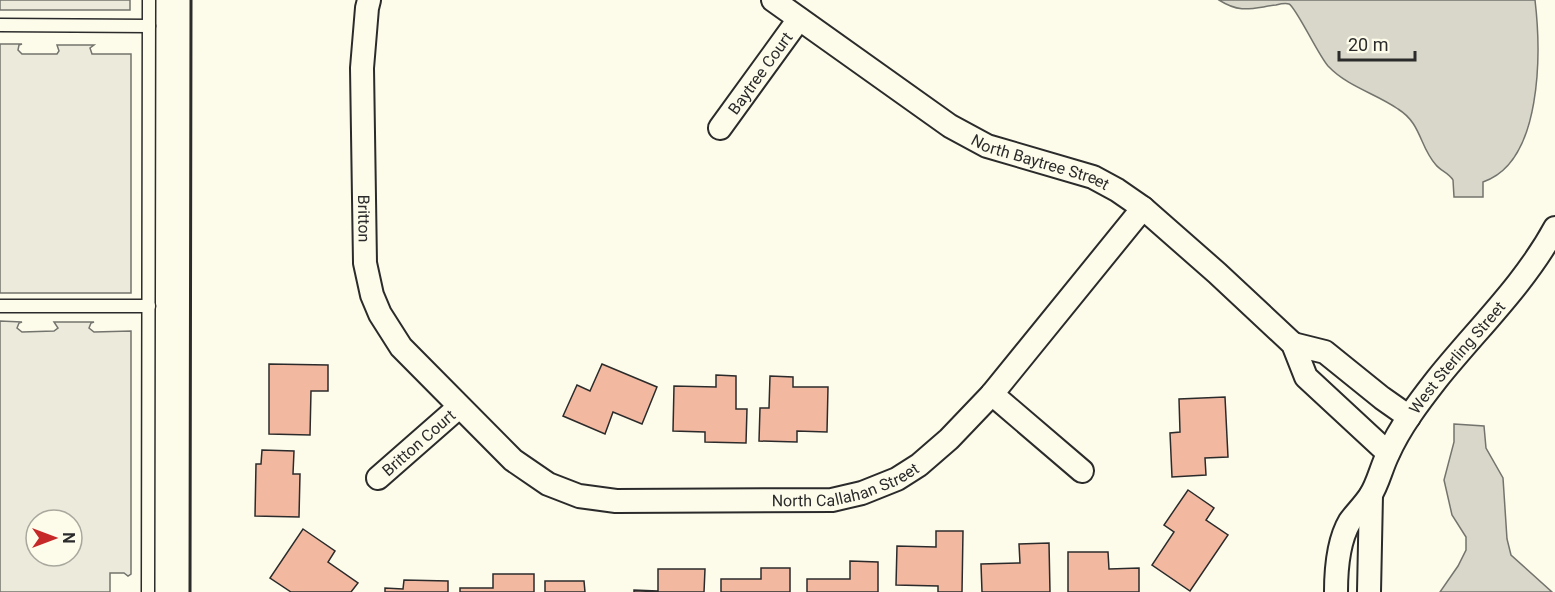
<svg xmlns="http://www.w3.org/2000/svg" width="1555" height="592" font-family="Roboto,sans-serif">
  <rect width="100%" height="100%" fill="#fdfbea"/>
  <g fill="#eceadb" stroke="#74746e" stroke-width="1.5" fill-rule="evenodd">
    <rect x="0" y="0" width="130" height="10"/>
    <polygon points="0,44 22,44 19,45 18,50 22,54 57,54 59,51 57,45 94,45 90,48 92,54 131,54 131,293 0,293"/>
    <path d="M0,321L22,322L19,323L17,328L22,332L54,331L58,328L54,322H94L91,323L89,328L94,332L131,331V574L128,576L124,573H110V592H0ZM36,520H72V556H36Z"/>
  </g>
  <g fill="#d8d7c9" stroke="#74746e" stroke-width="1.5">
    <path d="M1219,0H1535C1541,51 1543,162 1483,182V197H1454L1453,180C1449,173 1441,171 1436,165C1419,146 1422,124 1398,109C1375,93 1348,87 1328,66C1318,55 1296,7 1289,4C1286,3 1280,4 1276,5C1252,8 1241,14 1219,0Z"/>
    <polygon points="1454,424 1484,426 1486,448 1503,478 1507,539 1511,555 1552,592 1440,592 1458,566 1466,550 1466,537 1452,515 1444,480 1454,442"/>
  </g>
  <g fill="#f2b8a0" stroke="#2b2b2b" stroke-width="1.5">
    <polygon points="269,364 328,365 328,391 311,391 310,435 269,434"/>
    <polygon points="602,364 657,387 642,424 613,412 605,434 563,416 577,385 590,391"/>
    <polygon points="716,375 736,376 736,409 747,409 746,443 705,442 705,432 673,431 674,386 716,387"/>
    <polygon points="770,376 793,377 793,387 828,387 827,432 797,431 797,442 759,441 760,408 769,408"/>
    <polygon points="1225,397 1228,457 1205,458 1206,475 1172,477 1170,433 1180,432 1179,399"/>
    <polygon points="262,450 294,451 293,474 300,474 299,517 255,516 256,464 261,464"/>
    <polygon points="1188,490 1214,508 1206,520 1228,535 1190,591 1152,565 1174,532 1164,525"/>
    <polygon points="303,529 335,551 328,562 358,583 351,592 291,592 270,578"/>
    <polygon points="936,531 963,531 962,592 938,592 938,586 896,585 897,546 936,547"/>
    <polygon points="1049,543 1050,592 982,592 981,564 1020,563 1019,544"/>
    <polygon points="1068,552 1108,552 1109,569 1139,568 1139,592 1068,592"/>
    <polygon points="850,561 878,562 878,592 807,592 807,579 850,579"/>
    <polygon points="761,568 790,568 790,592 721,592 721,579 761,579"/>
    <polygon points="658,569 705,569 704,592 634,592 634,590 658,591"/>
    <polygon points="493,574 534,574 534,592 460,592 460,588 493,588"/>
    <polygon points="404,580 448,581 448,592 385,592 385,588 403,589"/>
    <polygon points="545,581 584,581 585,592 545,592"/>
  </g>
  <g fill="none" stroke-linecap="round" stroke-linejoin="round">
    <g stroke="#2b2b2b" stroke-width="15">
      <g id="lane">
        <polyline points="0,25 149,26"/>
        <polyline points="0,306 149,306"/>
        <polyline points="148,592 149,0"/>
      </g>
    </g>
    <g stroke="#2b2b2b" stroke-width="26">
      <g id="street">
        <path id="s1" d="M369,0L367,8L362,68L365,263L372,295L380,314L401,347L513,460L548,484L579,496L616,501L832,500L862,493L897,479L919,465L949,439L992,394L1143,208"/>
        <path id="s2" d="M773,0L950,126L987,146L1093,177L1117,190L1143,208L1217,273L1293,344L1306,377L1388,453"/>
        <path id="s3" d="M720,128L799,19"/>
        <polyline points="1293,344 1325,352 1382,398 1409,417"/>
        <polyline points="992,394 1082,471"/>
        <path id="s4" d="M378,478L459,407"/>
        <path id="s5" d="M1336,592C1336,569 1338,541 1350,521C1356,513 1364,505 1370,496C1378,484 1381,468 1388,454C1400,427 1419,402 1437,379C1477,329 1524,285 1555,228"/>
        <polyline points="1369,592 1371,495"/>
      </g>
    </g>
    <use href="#lane" stroke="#fdfbea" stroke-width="12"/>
    <use href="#street" stroke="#fdfbea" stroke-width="22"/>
    <polyline stroke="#2b2b2b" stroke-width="3" points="190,592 191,0"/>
  </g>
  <g text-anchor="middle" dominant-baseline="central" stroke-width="4.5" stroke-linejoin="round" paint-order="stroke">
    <g font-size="16" fill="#2b2b2b" stroke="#fdfbea">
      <text stroke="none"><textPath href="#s3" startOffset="68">Baytree Court</textPath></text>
      <text stroke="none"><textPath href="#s2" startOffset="315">North Baytree Street</textPath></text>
      <text stroke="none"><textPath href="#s1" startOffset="219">Britton</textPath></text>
      <text stroke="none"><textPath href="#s5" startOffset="270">West Sterling Street</textPath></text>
      <text stroke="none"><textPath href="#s4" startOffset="54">Britton Court</textPath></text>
      <text stroke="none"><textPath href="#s1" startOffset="860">North Callahan Street</textPath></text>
    </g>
  </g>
  <g transform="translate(54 538) rotate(90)"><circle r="28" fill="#fdfbea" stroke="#a9a89e" stroke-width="1.5"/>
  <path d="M0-4.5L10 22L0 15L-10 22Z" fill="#c62828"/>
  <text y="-9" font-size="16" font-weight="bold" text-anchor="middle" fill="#2b2b2b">N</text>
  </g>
  <path d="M1339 51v9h76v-9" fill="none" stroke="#2b2b2b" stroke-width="3"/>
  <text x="1348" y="51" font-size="18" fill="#2b2b2b" stroke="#fdfbea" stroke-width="4.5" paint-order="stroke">20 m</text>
</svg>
